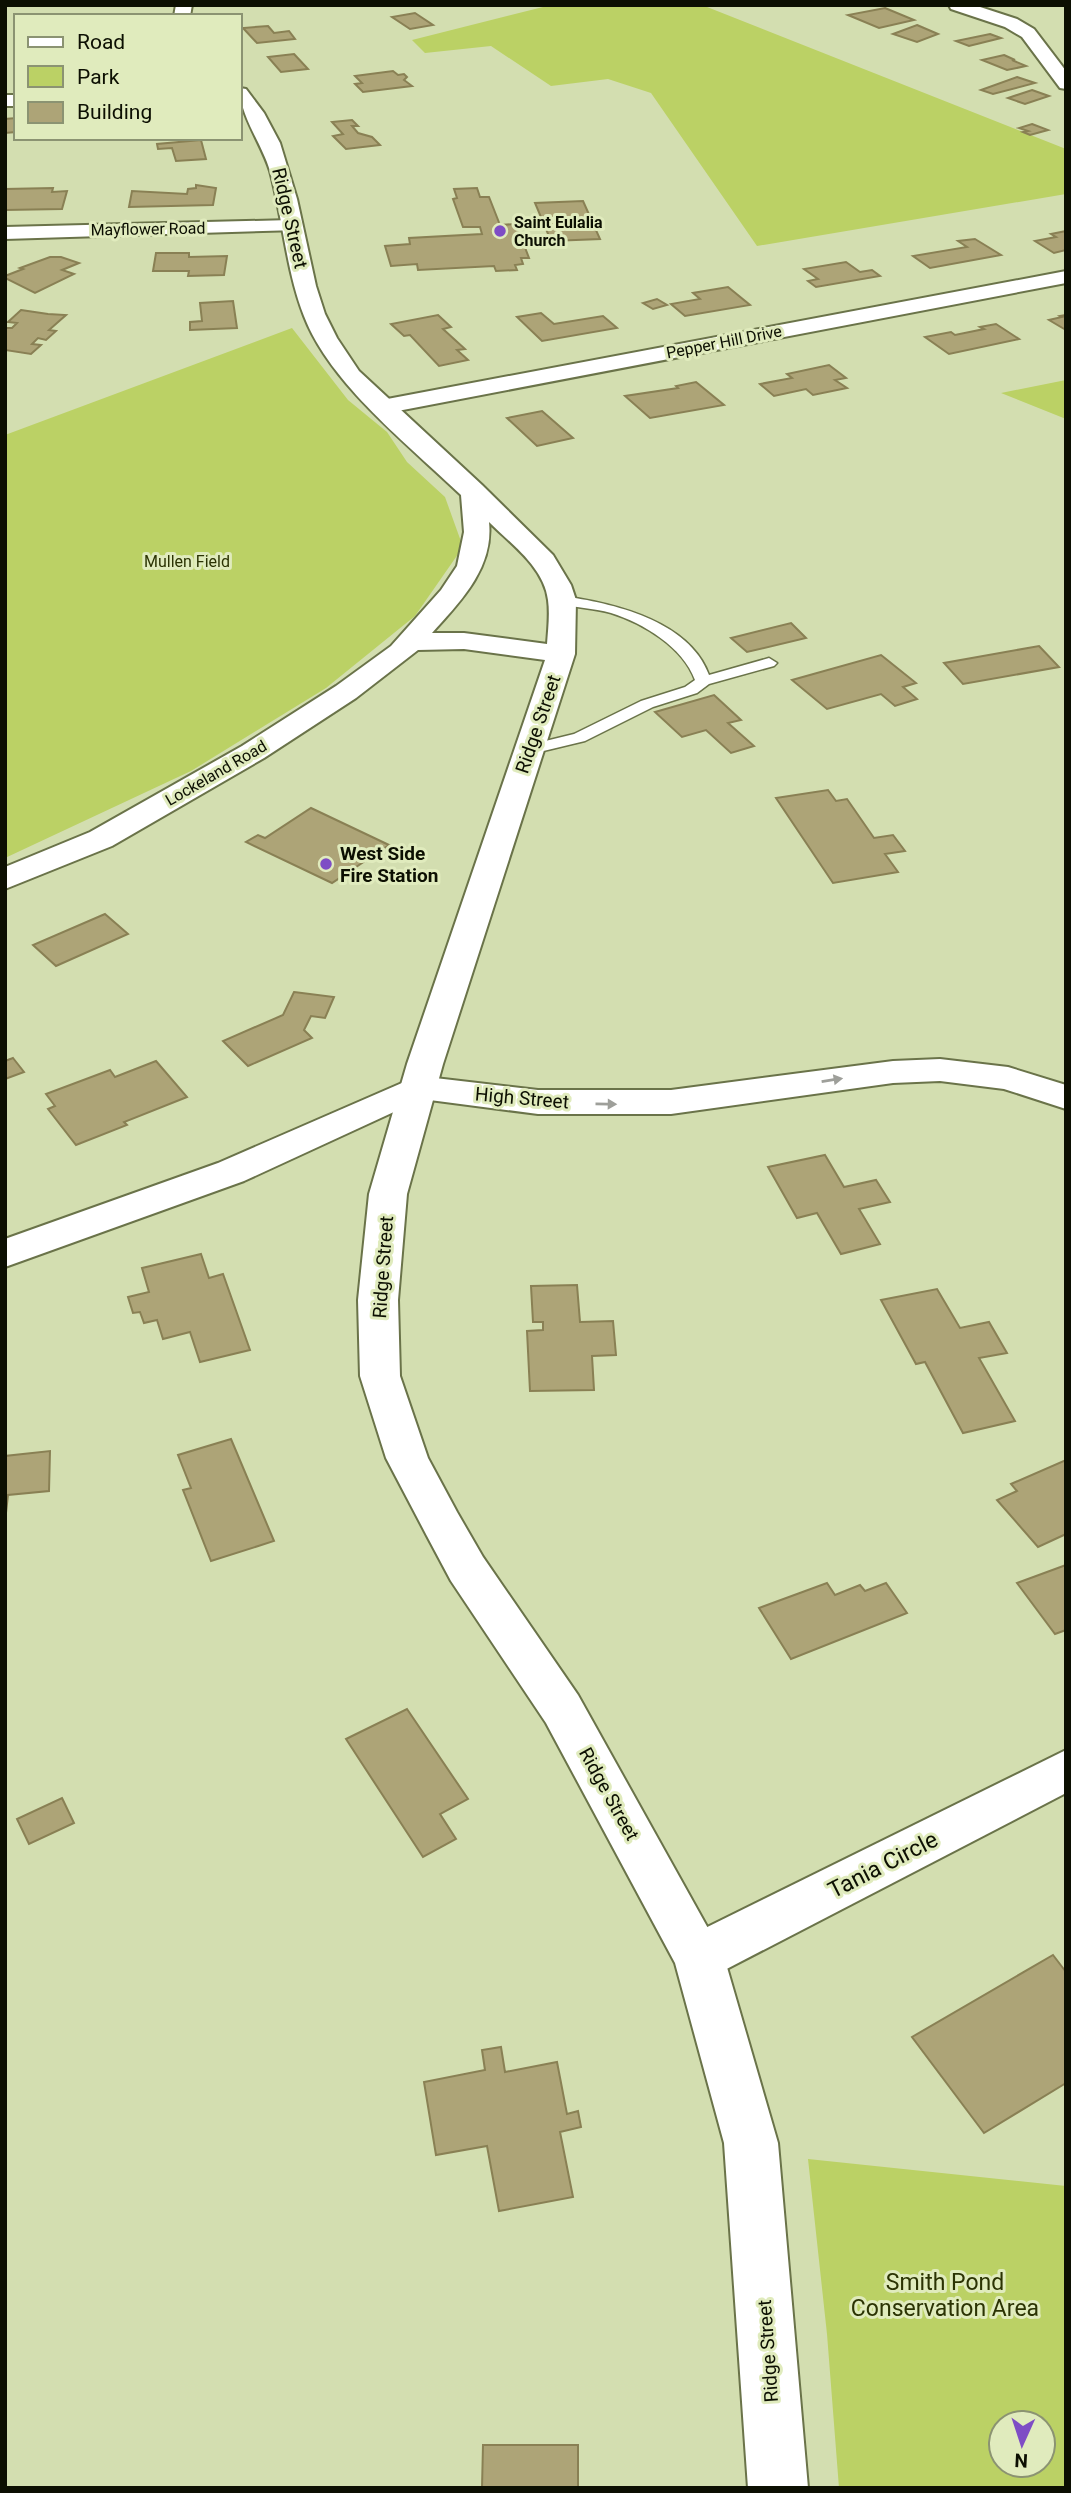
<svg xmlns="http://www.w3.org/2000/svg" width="1071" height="2493" font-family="Roboto,sans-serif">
  <rect width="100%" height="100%" fill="#d3deb0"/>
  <g fill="#bbd165" fill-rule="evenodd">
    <polygon points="551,5 702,5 1066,149 1066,194 757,246 651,93 608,79 551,86 491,46 425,53 412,40"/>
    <polygon points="292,328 348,400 387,432 407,462 445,497 463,547 415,616 326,688 191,771 5,858 5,435"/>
    <polygon points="1066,380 1066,419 1001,393"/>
    <path d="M808,2159L1066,2186V2488H839L827,2334ZM1001,2423H1043V2465H1001Z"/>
  </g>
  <g fill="#ada477" stroke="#898054" stroke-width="2">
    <polygon points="885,8 914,20 879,28 848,15"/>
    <polygon points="415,13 433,25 410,29 392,17"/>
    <polygon points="917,25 938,34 917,42 893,34"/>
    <polygon points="268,26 274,33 289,31 295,39 257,43 243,28"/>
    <polygon points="990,34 1001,38 969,46 956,41"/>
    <polygon points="294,54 308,69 281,72 268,57"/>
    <polygon points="1004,55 1015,60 1012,60 1026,66 1007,70 982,60"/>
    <polygon points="393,71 398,75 404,74 407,77 404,80 412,86 363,92 355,84 362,83 355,76"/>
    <polygon points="1017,77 1035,83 993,94 981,90"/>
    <polygon points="1032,90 1049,96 1025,104 1008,98"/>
    <polygon points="16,118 16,132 5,133 5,119"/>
    <polygon points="352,120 358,126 352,126 358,133 372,137 380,145 346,149 333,136 343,134 332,122"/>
    <polygon points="1032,124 1048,130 1030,135 1023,132 1028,131 1019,128"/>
    <polygon points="201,140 206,159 176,161 172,148 158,149 157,144"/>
    <polygon points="196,185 216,188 213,205 129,207 132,191 187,194 188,189 196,188"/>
    <polygon points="53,188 52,192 67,191 62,209 5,210 5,189"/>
    <polygon points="477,188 480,197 489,197 500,225 516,224 529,258 521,258 523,264 515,265 517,270 496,271 494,266 418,270 417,264 391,266 385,246 410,244 409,238 482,234 480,227 463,227 453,199 457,198 454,189"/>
    <polygon points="583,201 600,239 551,241 535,203"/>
    <polygon points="1066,231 1066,250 1054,253 1035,241 1056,237 1051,234"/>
    <polygon points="975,239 1001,255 930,268 913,256 967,247 958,241"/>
    <polygon points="156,253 189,253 189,257 227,256 224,275 188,276 189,271 153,271"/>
    <polygon points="50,257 61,257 79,263 62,270 74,274 35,293 5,278 5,276 23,269 20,268"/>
    <polygon points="846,262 860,272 872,270 880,276 816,287 808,281 818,279 804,269"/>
    <polygon points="728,287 750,305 685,316 671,304 700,299 693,293"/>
    <polygon points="657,299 667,305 653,309 643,303"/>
    <polygon points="233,301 237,328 190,330 190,322 202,321 200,303"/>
    <polygon points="21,310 48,314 66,315 49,330 56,331 46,340 38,338 32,344 41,345 31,354 5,350 5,328 12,328 17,323 8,322"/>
    <polygon points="541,313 554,324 603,316 617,328 542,341 517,317"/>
    <polygon points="438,315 451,327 443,329 465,349 457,350 468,360 439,366 410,335 404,336 391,324"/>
    <polygon points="1066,315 1066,330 1049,320 1062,317 1060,316"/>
    <polygon points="996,324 1019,339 949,354 925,337 951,332 955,335 984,329 980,327"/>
    <polygon points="829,365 846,378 835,380 847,388 813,395 806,389 774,396 760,384 792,378 787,374"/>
    <polygon points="696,382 724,405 650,418 625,396 678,388 676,386"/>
    <polygon points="542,411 573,438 537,446 507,418"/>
    <polygon points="791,623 806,638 747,652 731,638"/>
    <polygon points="1039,646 1059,667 963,684 944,663"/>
    <polygon points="881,655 916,683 903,687 917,699 895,706 881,694 827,709 792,680"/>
    <polygon points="714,695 741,720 728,723 754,746 731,753 706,730 682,737 655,712"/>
    <polygon points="828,790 836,801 847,799 874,838 893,835 905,851 885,854 898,872 833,883 776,798"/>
    <polygon points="311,808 389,845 332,883 246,842 258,835 265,838"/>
    <polygon points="105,914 128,934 56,966 33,945"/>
    <polygon points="294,992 334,997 325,1018 311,1016 304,1030 312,1038 248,1066 223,1041 283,1015"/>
    <polygon points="13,1058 24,1072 5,1079 5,1061"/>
    <polygon points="156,1061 187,1097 124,1122 127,1125 76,1145 48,1109 55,1106 46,1094 110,1070 115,1077"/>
    <polygon points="825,1155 844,1187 876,1180 890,1202 859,1209 880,1244 841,1254 817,1213 797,1218 768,1167"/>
    <polygon points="201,1254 209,1278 223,1274 250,1350 200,1362 190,1332 163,1339 157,1320 144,1323 140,1312 133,1313 128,1297 149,1292 142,1268"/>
    <polygon points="577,1285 580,1322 613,1321 616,1355 592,1356 594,1390 530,1391 527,1331 543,1330 543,1322 533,1322 531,1286"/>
    <polygon points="937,1289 960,1328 989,1322 1007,1353 979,1358 1015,1421 963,1433 925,1362 916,1364 881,1300"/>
    <polygon points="231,1439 274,1541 211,1561 183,1490 191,1488 178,1455"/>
    <polygon points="50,1451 49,1491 8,1495 5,1522 5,1456"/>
    <polygon points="1066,1460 1066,1534 1038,1547 997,1500 1017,1491 1011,1484"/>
    <polygon points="1066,1565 1066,1630 1055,1634 1017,1583"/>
    <polygon points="827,1583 835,1595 860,1585 865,1591 886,1583 907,1613 791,1659 759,1608"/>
    <polygon points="407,1709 468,1799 440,1814 456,1839 423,1857 346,1739"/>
    <polygon points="62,1798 74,1823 29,1844 17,1819"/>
    <polygon points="1053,1955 1066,1972 1066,2083 984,2133 912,2037"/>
    <polygon points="501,2047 505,2072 557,2062 567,2114 578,2111 581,2127 560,2132 573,2197 499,2211 487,2146 436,2155 424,2082 485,2070 482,2050"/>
    <polygon points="483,2445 578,2445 578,2488 482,2488"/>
  </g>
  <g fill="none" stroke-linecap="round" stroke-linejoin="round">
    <g stroke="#6a7349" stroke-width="3">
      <path id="lane" d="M562,596C612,603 689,620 709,675L769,658L777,663L774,666L709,684L697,693L653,707L585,741L531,754L525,752L523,749L525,746L574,734L641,701L685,687L695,680C683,647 643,623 611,613C593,608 575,608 557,603L555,600L557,597Z"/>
    </g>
    <g stroke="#6a7349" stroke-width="4">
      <g id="street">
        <polygon points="949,5 974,5 1017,19 1034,29 1066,71 1066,89 1060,88 1022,37 1005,27 951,9"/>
        <rect x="5" y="95" width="11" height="11"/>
        <polygon points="291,220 298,222 301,226 298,230 5,239 5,227"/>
        <polygon points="1066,271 1066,283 382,414 374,412 370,407 374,402 382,400"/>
        <polygon points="940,1059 1008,1067 1066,1085 1066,1109 1004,1089 940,1081 893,1083 671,1114 538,1114 422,1099 244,1181 5,1267 5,1239 218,1163 418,1076 538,1090 671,1090 893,1061"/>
        <polygon points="1066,1750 1066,1793 717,1974 699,1980 681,1974 674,1957 681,1940"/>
      </g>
    </g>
    <g stroke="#6a7349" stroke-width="4">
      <g id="secondary">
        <polygon points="176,5 192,5 190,16 174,16"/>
        <path d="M240,88L246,89L264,113L280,143L297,199L316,286L325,314L337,338L359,371L482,485L553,555L571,585L576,600L575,654L443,1064L407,1194L398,1300L400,1376L428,1458L457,1512L483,1557L578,1695L724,1957L778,2143L808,2488H748L724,2143L675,1963L546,1723L451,1581L427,1536L386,1458L360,1376L358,1300L369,1194L407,1064L545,660L464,649L418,650L356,698L264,758L112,846L5,889V867L90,832L242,746L336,686L391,646L441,590L457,566L464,532L461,495C409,445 330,384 304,316C286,270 283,219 270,171C262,144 239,114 240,88ZM489,522C511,544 544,567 548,600C550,614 548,630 547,644L464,633H432C460,602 494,568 489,522Z"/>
      </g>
    </g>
    <use href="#lane" fill="#fff" fill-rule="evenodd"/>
    <use href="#street" fill="#fff" fill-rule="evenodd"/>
    <use href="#secondary" fill="#fff" fill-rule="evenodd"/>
  </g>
  <defs><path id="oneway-solid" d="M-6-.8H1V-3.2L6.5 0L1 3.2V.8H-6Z" transform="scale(1.75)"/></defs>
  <g fill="#9e9f9a">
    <use href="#oneway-solid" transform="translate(832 1080) rotate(-9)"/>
    <use href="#oneway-solid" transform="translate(606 1104) rotate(1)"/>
  </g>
  <g fill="#7e4dc5" stroke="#e0ebbd" stroke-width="2.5">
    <circle cx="500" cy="231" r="7"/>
    <circle cx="326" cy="864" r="7"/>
  </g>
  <g text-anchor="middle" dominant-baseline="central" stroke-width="6" stroke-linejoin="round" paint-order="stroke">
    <g font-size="16" font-weight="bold" fill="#0c0f02" stroke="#e0ebbd" text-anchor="start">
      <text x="514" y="222">Saint Eulalia<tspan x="514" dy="18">Church</tspan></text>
    </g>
    <g font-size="16" fill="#0c0f02" stroke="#e0ebbd">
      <text transform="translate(148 229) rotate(-1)">Mayflower Road</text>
      <text transform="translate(724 342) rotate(-11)">Pepper Hill Drive</text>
      <text transform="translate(216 773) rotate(-30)">Lockeland Road</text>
    </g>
    <g font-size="16" fill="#2b3303" stroke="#e0ebbd">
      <text x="187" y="561">Mullen Field</text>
    </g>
    <g font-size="19" fill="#0c0f02" stroke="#e0ebbd">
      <text transform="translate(290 218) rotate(77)">Ridge Street</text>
      <text transform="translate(538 724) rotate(-71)">Ridge Street</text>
      <text transform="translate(522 1098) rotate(5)">High Street</text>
      <text transform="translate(383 1267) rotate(-86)">Ridge Street</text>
      <text transform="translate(609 1794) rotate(61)">Ridge Street</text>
      <text transform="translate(768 2351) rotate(-94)">Ridge Street</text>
    </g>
    <g font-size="19" font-weight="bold" fill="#0c0f02" stroke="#e0ebbd" text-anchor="start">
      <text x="340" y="853">West Side<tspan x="340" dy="22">Fire Station</tspan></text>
    </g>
    <g font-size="23" fill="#0c0f02" stroke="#e0ebbd">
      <text transform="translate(883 1865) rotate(-27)">Tania Circle</text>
    </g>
    <g font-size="23" fill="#2b3303" stroke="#e0ebbd">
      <text x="945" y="2282">Smith Pond<tspan x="945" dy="26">Conservation Area</tspan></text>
    </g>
  </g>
  <rect width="1071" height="2493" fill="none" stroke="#0c0f02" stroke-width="14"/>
  <rect x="14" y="14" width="228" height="126" fill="#e0ebbd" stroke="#8b9372" stroke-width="2"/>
  <rect x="28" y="37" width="35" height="10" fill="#ffffff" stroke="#8b9372" stroke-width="2"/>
  <text x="77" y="49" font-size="21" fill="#0c0f02">Road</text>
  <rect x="28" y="66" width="35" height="21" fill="#bbd165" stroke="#8b9372" stroke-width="2"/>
  <text x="77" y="84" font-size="21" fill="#0c0f02">Park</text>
  <rect x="28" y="102" width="35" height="21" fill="#ada477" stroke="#8b9372" stroke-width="2"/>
  <text x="77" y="119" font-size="21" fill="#0c0f02">Building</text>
  <g transform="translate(1022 2444) rotate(183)"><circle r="33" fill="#e0ebbd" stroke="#8b9372" stroke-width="2"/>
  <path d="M0-5L12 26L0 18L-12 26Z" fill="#7e4dc5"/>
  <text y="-10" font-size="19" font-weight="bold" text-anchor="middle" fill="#0c0f02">N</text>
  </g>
</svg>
